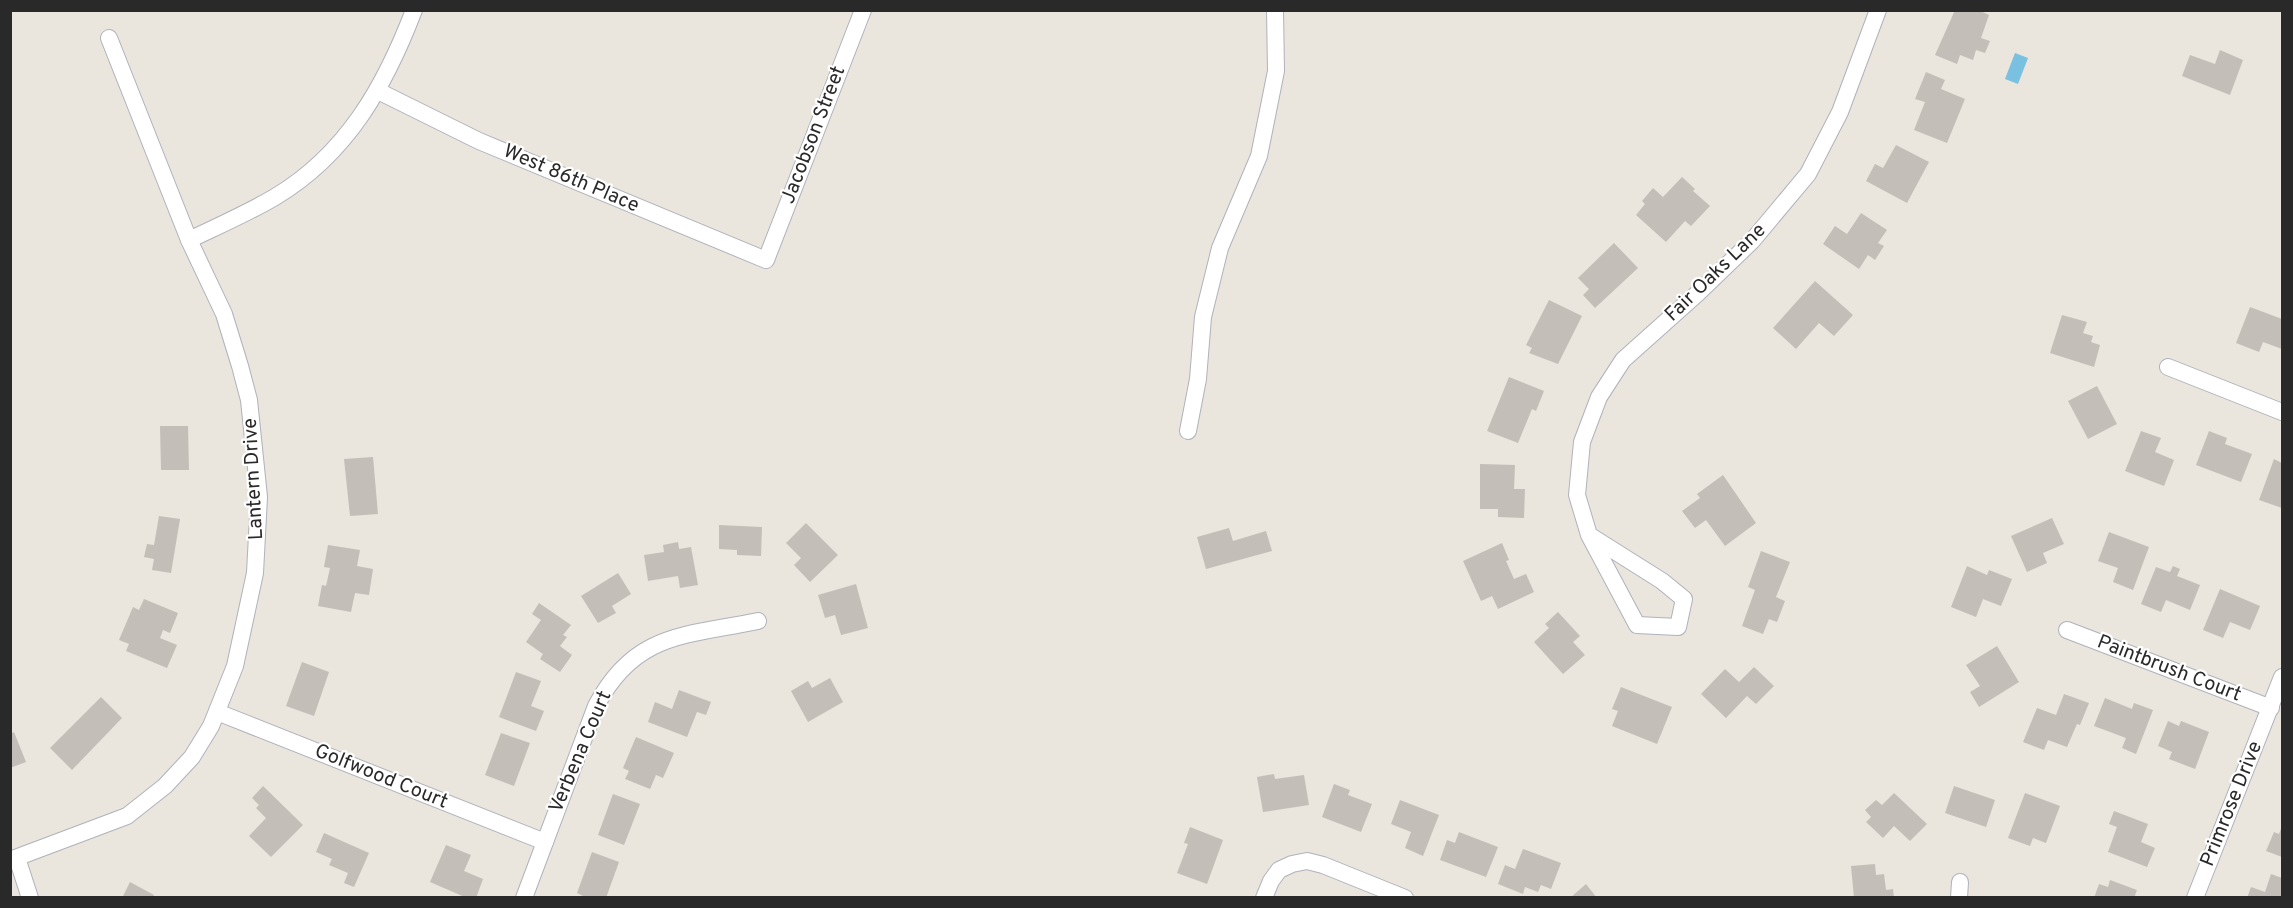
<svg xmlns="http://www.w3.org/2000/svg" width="2293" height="908" font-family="Overpass,sans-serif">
  <rect width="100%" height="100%" fill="#eae5dd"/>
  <polygon fill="#7ac0e1" points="2015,53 2028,58 2018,84 2005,79"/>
  <g fill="#c3bfb8">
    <polygon points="1955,10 1978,10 1989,15 1981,38 1990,41 1985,53 1976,50 1973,60 1960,55 1957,64 1935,55"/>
    <polygon points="2220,50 2243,60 2230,95 2182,76 2190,55 2215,64"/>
    <polygon points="1926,72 1945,80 1941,89 1965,99 1947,143 1914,130 1925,102 1915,99"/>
    <polygon points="1896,145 1929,162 1907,203 1866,181 1875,164 1883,168"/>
    <polygon points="1682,177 1695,189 1693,191 1710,206 1691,226 1685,221 1666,242 1636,215 1645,204 1642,201 1653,188 1663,197"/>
    <polygon points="1861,213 1887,230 1878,243 1884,246 1875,260 1868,255 1859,269 1823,244 1835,226 1847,234"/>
    <polygon points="1614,243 1638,268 1595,308 1583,295 1589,289 1578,278"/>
    <polygon points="1815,281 1853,315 1834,336 1819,323 1796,349 1773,328"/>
    <polygon points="1549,300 1582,316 1558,364 1529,353 1532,348 1526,345"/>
    <polygon points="2250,307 2282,319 2282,349 2263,342 2259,352 2236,343"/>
    <polygon points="2062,315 2087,322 2083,333 2093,336 2091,342 2100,345 2094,367 2050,353"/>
    <polygon points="1509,377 1544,391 1536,411 1532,409 1518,443 1487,431"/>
    <polygon points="2097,386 2117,424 2088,439 2068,401"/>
    <polygon points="160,426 188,426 189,470 161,470"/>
    <polygon points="2141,431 2161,438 2155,452 2174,460 2164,486 2125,471"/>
    <polygon points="2209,431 2227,438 2225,444 2252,454 2241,482 2196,465"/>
    <polygon points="373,457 378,514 350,516 344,459"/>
    <polygon points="2274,459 2282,463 2282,508 2259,500"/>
    <polygon points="1480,464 1515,465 1514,489 1525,489 1524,518 1498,517 1498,509 1480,509"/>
    <polygon points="1723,475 1756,523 1725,546 1706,520 1695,528 1682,511 1700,498 1697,494"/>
    <polygon points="159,516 180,519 171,573 152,570 154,559 144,557 147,544 154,545"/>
    <polygon points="2052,518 2064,544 2043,553 2047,563 2027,572 2011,536"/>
    <polygon points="806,523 838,555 810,582 794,565 801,558 786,543"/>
    <polygon points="719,525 762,527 761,556 737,555 737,550 719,549"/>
    <polygon points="1229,528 1233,541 1266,531 1272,551 1206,569 1197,537"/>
    <polygon points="2109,532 2149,547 2133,590 2113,582 2118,568 2098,561"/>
    <polygon points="678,542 679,549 691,547 698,585 680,588 678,576 648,581 644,555 664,552 663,545"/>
    <polygon points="1502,543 1509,560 1506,561 1514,579 1526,574 1534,592 1498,609 1492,596 1481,601 1463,561"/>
    <polygon points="328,545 360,550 357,566 373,569 369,595 355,593 351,612 318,606 322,585 326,586 330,568 324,567"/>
    <polygon points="1761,551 1790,562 1776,597 1785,601 1777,622 1769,619 1763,634 1742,626 1755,590 1748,587"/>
    <polygon points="1967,566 1987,575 1989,570 2012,579 2001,606 1983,599 1976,617 1951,607"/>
    <polygon points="2173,566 2180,569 2177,576 2200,585 2190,610 2166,600 2161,612 2141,604 2156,567 2170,572"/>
    <polygon points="618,573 631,594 612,606 616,613 598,623 581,596"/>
    <polygon points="856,584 868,628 841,635 835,615 825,618 818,595"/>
    <polygon points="2220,589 2260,606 2250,630 2230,622 2223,638 2203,630"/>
    <polygon points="144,599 178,613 170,633 163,630 160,638 177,645 167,668 126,651 129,644 119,640 133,607 139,610"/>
    <polygon points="539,603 571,625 563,635 567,637 560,646 572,655 560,672 540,659 543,654 526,642 541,620 532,614"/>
    <polygon points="1558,612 1580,636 1573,642 1585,655 1563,674 1534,642 1549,628 1545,624"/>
    <polygon points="1997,646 2019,682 1979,707 1970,692 1980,686 1966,665"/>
    <polygon points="302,662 329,672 314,716 286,706"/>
    <polygon points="1754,667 1774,686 1756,704 1747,696 1726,718 1701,694 1725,669 1739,682"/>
    <polygon points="516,672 541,681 531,706 544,711 536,731 499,717"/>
    <polygon points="830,678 843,702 808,722 791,691 808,681 812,688"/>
    <polygon points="1621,687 1672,707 1657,744 1612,726 1618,711 1612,709"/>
    <polygon points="679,690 711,702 706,715 697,712 687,737 648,722 655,702 672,709"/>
    <polygon points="2064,694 2089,703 2080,725 2077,724 2067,747 2048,740 2044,750 2023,742 2037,708 2056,715"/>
    <polygon points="101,697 122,718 72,770 50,748"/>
    <polygon points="2105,698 2132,709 2134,703 2153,710 2136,754 2122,748 2126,738 2094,726"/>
    <polygon points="2168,721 2179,726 2181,721 2209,732 2195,769 2169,759 2172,752 2158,746"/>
    <polygon points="14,732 26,762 10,768 10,734"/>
    <polygon points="501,733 530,743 514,786 485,775"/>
    <polygon points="636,737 674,753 663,778 656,775 650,789 625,779 629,771 623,768"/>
    <polygon points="1274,774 1275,779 1304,775 1309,805 1263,812 1257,777"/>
    <polygon points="1334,784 1350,790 1348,795 1372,804 1361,832 1322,817"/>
    <polygon points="263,786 303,825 271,857 249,836 266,818 256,808 259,805 252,798"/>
    <polygon points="1954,786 1995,800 1986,827 1945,813"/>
    <polygon points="1894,793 1927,824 1910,841 1894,826 1883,838 1866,822 1871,817 1865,810 1876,800 1882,805"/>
    <polygon points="2025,793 2060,806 2046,843 2033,838 2030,846 2008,838"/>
    <polygon points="613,794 640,804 624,845 598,835"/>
    <polygon points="1400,800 1439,815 1423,856 1405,848 1411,832 1391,824"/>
    <polygon points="2114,811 2148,824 2141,842 2155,848 2147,867 2108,852 2117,827 2109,824"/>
    <polygon points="2282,826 2282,857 2266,851 2274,832 2279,834"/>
    <polygon points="1190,827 1223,840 1207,884 1177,873 1188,844 1184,843"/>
    <polygon points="1459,832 1498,847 1486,877 1440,860 1447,840 1455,843"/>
    <polygon points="324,833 369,853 354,887 344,883 348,873 329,865 332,859 316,852"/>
    <polygon points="446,845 471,855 464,871 483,879 476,898 467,898 430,882"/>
    <polygon points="1523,849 1561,863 1551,889 1541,885 1538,892 1525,887 1523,894 1498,884 1505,865 1515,869"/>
    <polygon points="592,852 619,862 606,898 587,898 577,893"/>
    <polygon points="1875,864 1876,875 1884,874 1886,890 1893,889 1894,898 1854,898 1851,866"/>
    <polygon points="2271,874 2282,878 2282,898 2247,898 2251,887 2265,892"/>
    <polygon points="2110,880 2137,890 2134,898 2094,898 2099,884 2108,887"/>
    <polygon points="130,882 154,895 152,898 122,898"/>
    <polygon points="1586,884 1597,898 1570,898"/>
  </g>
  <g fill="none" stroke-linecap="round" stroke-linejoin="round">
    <g stroke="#b0b2bc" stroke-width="18">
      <g id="minor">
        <polyline points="378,91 479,141 766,260 863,10"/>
        <path d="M189,240C218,226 248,213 275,197C347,154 385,86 414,10"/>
        <polyline points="2168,367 2282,412"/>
        <polyline points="1188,431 1198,379 1203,317 1220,248 1259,156 1276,71 1275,10"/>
        <polyline points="1589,535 1662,581 1684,599 1678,627 1637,625 1589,535 1577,495 1582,442 1599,397 1623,360 1698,293 1752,241 1808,174 1840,112 1878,10"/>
        <polyline points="2067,630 2271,708"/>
        <polyline points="217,712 545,842"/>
        <polyline points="17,858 30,898"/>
        <polyline points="10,860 127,816 165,786 192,757 211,726 235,666 255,573 259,497 249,400 240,366 224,314 189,240 109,38"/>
        <path d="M524,898L596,706C635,632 686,636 758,621"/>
        <polyline points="1264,898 1271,881 1279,870 1292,864 1307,861 1323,865 1405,898"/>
        <polyline points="1959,898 1960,882"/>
        <polyline points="2195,898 2282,677"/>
      </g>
    </g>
    <use href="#minor" stroke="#fff" stroke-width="16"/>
  </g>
  <g text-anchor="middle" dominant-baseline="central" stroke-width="4.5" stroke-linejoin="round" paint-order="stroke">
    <g font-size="20" fill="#292929" stroke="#fff">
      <text transform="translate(814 135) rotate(-69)">Jacobson Street</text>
      <text transform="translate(571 179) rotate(23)">West 86th Place</text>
      <text transform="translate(1716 273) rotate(-44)">Fair Oaks Lane</text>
      <text transform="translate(254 479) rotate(-93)">Lantern Drive</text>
      <text transform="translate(2169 669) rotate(21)">Paintbrush Court</text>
      <text transform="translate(581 752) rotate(-67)">Verbena Court</text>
      <text transform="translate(381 777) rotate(22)">Golfwood Court</text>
      <text transform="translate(2232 804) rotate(-68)">Primrose Drive</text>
    </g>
  </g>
  <rect width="2293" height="908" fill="none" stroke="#292929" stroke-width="24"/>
</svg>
